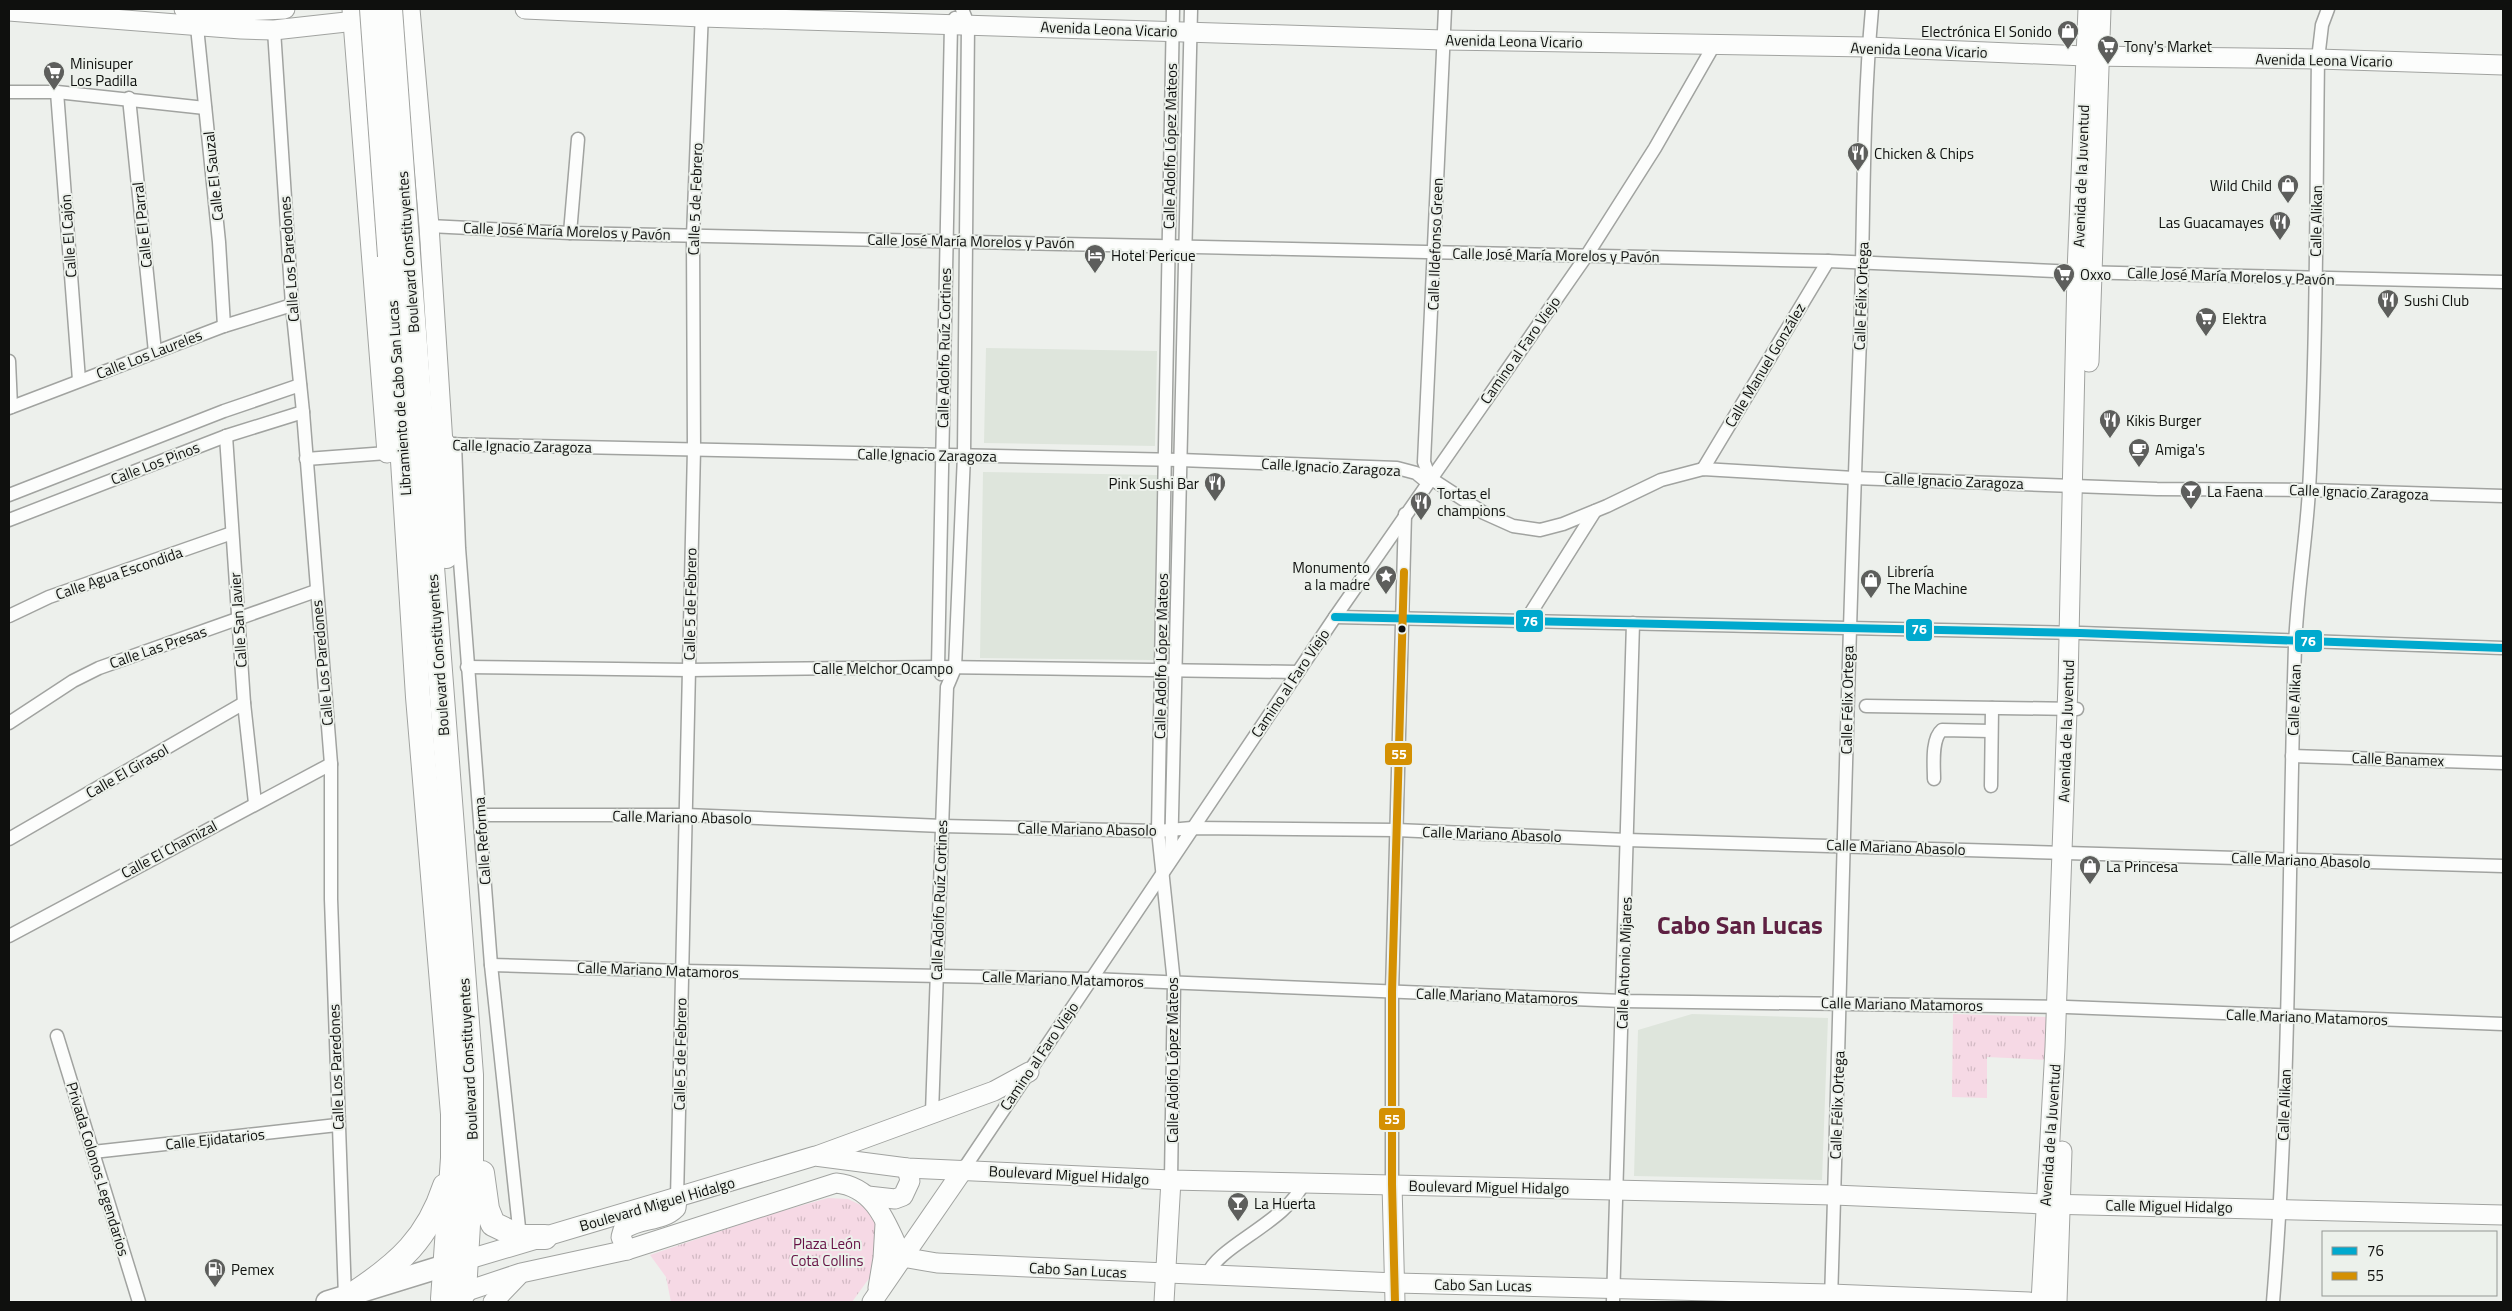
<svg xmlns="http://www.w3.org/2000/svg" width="2512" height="1311" font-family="'Titillium Web',sans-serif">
  <defs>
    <pattern id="grass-tufts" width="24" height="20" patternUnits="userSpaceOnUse" patternTransform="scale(1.25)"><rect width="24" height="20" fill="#f6d9e5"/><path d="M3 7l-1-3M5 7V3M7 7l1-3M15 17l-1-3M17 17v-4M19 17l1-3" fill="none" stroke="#d2b9c3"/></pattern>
  </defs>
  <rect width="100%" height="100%" fill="#edf0ec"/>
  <g fill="#dee5dc">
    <polygon points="986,348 1157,351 1155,446 984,443"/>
    <polygon points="983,472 1157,475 1154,660 980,658"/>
    <polygon points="1692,1014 1828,1018 1822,1180 1634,1176 1638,1030"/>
  </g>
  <g fill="url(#grass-tufts)">
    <polygon points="1953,1014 2047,1017 2047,1060 1987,1057 1987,1098 1952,1097"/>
    <polygon points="828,1198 848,1199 873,1211 883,1232 875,1270 852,1302 671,1302 666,1277 650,1255 768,1215"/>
  </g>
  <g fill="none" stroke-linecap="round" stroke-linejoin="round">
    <g stroke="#a1a3a0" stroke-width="15">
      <g id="street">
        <polyline points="1445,9 1424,462 1430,478 1484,513 1513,526 1540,530 1563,524 1607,506 1661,480 1703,469 1854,478 2157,489 2309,490 2503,496"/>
        <polyline points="197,27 219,242 224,326"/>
        <polyline points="274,30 292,305 303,412 331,764 331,899 345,1297"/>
        <polyline points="9,92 57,92 205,108"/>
        <polyline points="57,92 79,380"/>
        <polyline points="129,98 155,352"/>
        <polyline points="429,226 570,233 1828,261 2077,272 2503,282"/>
        <polyline points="570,233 578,139"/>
        <polyline points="9,361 11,407"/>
        <polyline points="9,408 224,326 292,305"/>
        <polyline points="226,436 244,703 255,803"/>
        <polyline points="439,444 1180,460 1397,468 1416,473 1427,482"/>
        <polyline points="455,444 459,548 491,965 520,1237"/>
        <polyline points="306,459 387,453"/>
        <polyline points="1703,469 1828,261"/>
        <polyline points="9,495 224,411 300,385"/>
        <polyline points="9,520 226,436 303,412"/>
        <polyline points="9,616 49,597 232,533"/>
        <polyline points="1335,617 2080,633 2503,648"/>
        <polyline points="1525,622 1595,511"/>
        <polyline points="467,667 689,670 938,667 1298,672"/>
        <polyline points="941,674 938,667 951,24 955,18"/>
        <polyline points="1866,706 2077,709"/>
        <polyline points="9,723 73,681 99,668 316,591"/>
        <polyline points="2292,756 2503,763"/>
        <path d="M1934,779C1934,766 1931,739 1942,730L1991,731"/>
        <polyline points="1991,786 1992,708"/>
        <polyline points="480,815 686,815 942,826 1158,831 1192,828 1396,830 1627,840 2503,866"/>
        <polyline points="9,839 244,703"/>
        <polyline points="1171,858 1191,9"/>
        <polyline points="9,936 331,764"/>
        <polyline points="491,965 682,971 1091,979 1622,1001 2067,1007 2503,1024"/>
        <polyline points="57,1036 139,1302"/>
        <polyline points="932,1113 947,687 955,668 964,455 968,24 962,9"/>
        <polyline points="93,1152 337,1125"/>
        <polyline points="963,1170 1335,617 1587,255 1655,148 1714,45"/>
        <polyline points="1171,1180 1174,983 1158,831 1173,9"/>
        <polyline points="1392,1184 1392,992 1405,514"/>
        <polyline points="677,1199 694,449 693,236 702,11"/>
        <path d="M1207,1276C1216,1246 1287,1223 1304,1182"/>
        <path d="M1831,1300C1841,980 1847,659 1860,340C1864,229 1862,118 1872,9"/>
        <polyline points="1613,1302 1633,623"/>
        <path d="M2273,1302C2291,1084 2288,865 2295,646C2297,594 2306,542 2309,490C2317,347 2316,203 2318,59L2322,25L2328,9"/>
      </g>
    </g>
    <g stroke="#a1a3a0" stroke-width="21">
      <g id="secondary">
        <polyline points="184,9 227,12 285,9"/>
        <polyline points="352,9 387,453"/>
        <polyline points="410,9 429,226 443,444"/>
        <polyline points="525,9 702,17 1444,40 1868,47 2085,56 2318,59 2503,65"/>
        <polyline points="9,11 241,29 274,30 364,20"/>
        <polyline points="2089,362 2101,9"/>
        <polyline points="819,1155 994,1091 1029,1072"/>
        <polyline points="1392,1184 1395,1302"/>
        <polyline points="868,1196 895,1199 903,1196 910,1181 907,1168"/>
        <path d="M627,1250L621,1237L623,1230C639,1217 661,1223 676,1208L677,1199"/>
        <polyline points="466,1260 815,1156 907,1168 1171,1180 1834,1195 2045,1204 2503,1215"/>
        <polyline points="878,1288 883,1258 885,1224"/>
        <path d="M463,1302L464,1292L521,1273L627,1250L836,1183C876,1187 887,1225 902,1257L937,1263L1396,1283L1831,1294L2029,1302"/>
        <polyline points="493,1302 518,1276"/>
        <polyline points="872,1302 963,1170"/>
        <polyline points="1164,1302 1171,1180"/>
        <polyline points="2041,1302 2055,1047 2068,683 2077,272 2088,9"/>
        <polyline points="2057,1302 2062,1151"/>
      </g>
    </g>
    <g stroke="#a1a3a0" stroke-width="24">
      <polyline id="primary" points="327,1302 460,1261"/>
    </g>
    <g stroke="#a1a3a0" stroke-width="26">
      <g id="highway">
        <polyline points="408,254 471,1075 471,1174 464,1292"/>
        <polyline points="390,256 418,697 453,1114 453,1158 443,1299"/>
        <polyline points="443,444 446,556"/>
        <polyline points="482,1173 487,1209 493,1224 520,1237 545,1237"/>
        <path d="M355,1293C399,1264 428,1238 445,1186"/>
      </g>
    </g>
    <use href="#street" stroke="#fcfdfc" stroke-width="12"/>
    <use href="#secondary" stroke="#fcfdfc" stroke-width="19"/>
    <use href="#primary" stroke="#fcfdfc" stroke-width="21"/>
    <use href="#highway" stroke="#fcfdfc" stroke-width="24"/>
    <g stroke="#a1a3a0" stroke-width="26" stroke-linecap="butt">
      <g id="highway-bridge">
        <polyline points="372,9 390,256"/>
        <polyline points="390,9 408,254"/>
      </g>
    </g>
    <use href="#highway-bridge" stroke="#fcfdfc" stroke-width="24"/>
    <g stroke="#ecf1eb" stroke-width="11">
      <polyline id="bus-1" points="1335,617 2080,633 2503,648"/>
    </g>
    <g stroke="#ecf1eb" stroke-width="11">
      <polyline id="bus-2" points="1395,1302 1392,1184 1392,992 1404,572"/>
    </g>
    <use href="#bus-1" stroke="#00a9ce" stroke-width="8"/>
    <use href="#bus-2" stroke="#d49002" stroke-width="8"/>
  </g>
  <defs>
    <g id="shop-pin" transform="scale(1.125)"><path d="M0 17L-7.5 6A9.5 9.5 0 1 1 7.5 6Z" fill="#5d5e5c" stroke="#ecf1eb"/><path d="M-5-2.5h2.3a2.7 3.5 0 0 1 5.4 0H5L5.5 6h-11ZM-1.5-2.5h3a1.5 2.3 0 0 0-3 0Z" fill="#fff"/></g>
    <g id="supermarket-pin" transform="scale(1.125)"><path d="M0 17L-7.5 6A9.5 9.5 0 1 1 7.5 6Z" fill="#5d5e5c" stroke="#ecf1eb"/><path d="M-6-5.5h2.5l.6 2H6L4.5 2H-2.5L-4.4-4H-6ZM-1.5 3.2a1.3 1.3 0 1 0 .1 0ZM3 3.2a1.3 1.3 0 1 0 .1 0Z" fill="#fff"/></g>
    <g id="restaurant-pin" transform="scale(1.125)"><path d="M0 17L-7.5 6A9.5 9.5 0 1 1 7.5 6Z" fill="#5d5e5c" stroke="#ecf1eb"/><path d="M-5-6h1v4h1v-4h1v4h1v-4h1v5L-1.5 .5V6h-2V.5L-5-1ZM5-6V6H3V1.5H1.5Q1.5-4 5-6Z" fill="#fff"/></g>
    <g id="hotel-pin" transform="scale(1.125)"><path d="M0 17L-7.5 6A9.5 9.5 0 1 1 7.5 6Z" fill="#5d5e5c" stroke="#ecf1eb"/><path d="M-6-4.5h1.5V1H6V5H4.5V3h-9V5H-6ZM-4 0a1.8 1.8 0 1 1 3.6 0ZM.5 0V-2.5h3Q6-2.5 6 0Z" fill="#fff"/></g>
    <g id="cafe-pin" transform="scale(1.125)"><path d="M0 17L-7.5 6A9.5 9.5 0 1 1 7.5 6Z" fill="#5d5e5c" stroke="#ecf1eb"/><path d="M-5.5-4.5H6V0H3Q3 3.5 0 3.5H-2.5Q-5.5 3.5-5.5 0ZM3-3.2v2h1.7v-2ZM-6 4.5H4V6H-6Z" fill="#fff"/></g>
    <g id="bar-pin" transform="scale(1.125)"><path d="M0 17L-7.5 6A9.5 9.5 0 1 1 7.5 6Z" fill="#5d5e5c" stroke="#ecf1eb"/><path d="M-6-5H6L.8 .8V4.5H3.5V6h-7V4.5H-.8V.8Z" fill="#fff"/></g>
    <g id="sight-pin" transform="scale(1.125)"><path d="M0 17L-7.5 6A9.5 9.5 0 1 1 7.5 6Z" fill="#5d5e5c" stroke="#ecf1eb"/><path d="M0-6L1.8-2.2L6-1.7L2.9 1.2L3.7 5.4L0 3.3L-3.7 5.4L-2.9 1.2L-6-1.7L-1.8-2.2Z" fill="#fff"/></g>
    <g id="fuel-pin" transform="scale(1.125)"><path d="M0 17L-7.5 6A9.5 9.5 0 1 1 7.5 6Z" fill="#5d5e5c" stroke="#ecf1eb"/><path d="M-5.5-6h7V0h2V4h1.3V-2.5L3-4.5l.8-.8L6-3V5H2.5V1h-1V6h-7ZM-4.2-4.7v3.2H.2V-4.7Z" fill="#fff"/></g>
  </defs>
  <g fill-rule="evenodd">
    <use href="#shop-pin" x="2068" y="31"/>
    <use href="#supermarket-pin" x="2108" y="46"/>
    <use href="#supermarket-pin" x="54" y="72"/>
    <use href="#restaurant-pin" x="1858" y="153"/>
    <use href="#shop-pin" x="2288" y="185"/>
    <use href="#restaurant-pin" x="2280" y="222"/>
    <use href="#hotel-pin" x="1095" y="255"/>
    <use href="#supermarket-pin" x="2064" y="274"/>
    <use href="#restaurant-pin" x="2388" y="300"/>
    <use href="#supermarket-pin" x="2206" y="318"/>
    <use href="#restaurant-pin" x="2110" y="420"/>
    <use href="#cafe-pin" x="2139" y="449"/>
    <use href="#restaurant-pin" x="1215" y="483"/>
    <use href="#bar-pin" x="2191" y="491"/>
    <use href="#restaurant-pin" x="1421" y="502"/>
    <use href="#sight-pin" x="1386" y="576"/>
    <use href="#shop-pin" x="1871" y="580"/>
    <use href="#shop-pin" x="2090" y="866"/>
    <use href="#bar-pin" x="1238" y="1203"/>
    <use href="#fuel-pin" x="215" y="1269"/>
  </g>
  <circle fill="#0f100e" stroke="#ecf1eb" stroke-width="2" cx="1402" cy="629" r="4.5"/>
  <g text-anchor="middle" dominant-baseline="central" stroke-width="4" stroke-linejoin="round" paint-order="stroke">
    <g font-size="15" fill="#0f100e" stroke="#ecf1eb">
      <text transform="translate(1109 29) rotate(2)">Avenida Leona Vicario</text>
      <text transform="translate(1514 41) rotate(1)">Avenida Leona Vicario</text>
      <text transform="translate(1919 50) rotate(2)">Avenida Leona Vicario</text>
      <text transform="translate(2324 60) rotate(1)">Avenida Leona Vicario</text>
      <text transform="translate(1170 146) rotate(-89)">Calle Adolfo López Mateos</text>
      <text transform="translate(213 176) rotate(-96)">Calle El Sauzal</text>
      <text transform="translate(2081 176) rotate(-88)">Avenida de la Juventud</text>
      <text transform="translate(695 199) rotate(-88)">Calle 5 de Febrero</text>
      <text transform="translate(2316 221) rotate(-89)">Calle Alikan</text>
      <text transform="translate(142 225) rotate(-96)">Calle El Parral</text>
      <text transform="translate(567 231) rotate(2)">Calle José María Morelos y Pavón</text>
      <text transform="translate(68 236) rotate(-94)">Calle El Cajón</text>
      <text transform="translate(971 241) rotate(1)">Calle José María Morelos y Pavón</text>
      <text transform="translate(1435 244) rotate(-88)">Calle Ildefonso Green</text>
      <text transform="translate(408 252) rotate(-94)">Boulevard Constituyentes</text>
      <text transform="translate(1556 255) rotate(1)">Calle José María Morelos y Pavón</text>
      <text transform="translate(289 259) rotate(-94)">Calle Los Paredones</text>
      <text transform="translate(2231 276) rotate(2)">Calle José María Morelos y Pavón</text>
      <text transform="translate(1861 296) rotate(-88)">Calle Félix Ortega</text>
      <text transform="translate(944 348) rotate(-89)">Calle Adolfo Ruíz Cortines</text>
      <text transform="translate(1520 350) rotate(-55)">Camino al Faro Viejo</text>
      <text transform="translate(149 354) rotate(-21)">Calle Los Laureles</text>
      <text transform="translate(1765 365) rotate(-59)">Calle Manuel González</text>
      <text transform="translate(399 398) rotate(-94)">Libramiento de Cabo San Lucas</text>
      <text transform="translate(522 446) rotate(1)">Calle Ignacio Zaragoza</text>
      <text transform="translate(927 455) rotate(1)">Calle Ignacio Zaragoza</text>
      <text transform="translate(155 463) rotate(-21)">Calle Los Pinos</text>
      <text transform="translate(1331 467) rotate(3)">Calle Ignacio Zaragoza</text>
      <text transform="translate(1954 481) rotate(2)">Calle Ignacio Zaragoza</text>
      <text transform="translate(2359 492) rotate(2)">Calle Ignacio Zaragoza</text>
      <text transform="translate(119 573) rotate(-19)">Calle Agua Escondida</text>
      <text transform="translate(690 604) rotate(-89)">Calle 5 de Febrero</text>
      <text transform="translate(238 620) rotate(-94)">Calle San Javier</text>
      <text transform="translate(158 647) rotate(-19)">Calle Las Presas</text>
      <text transform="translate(438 655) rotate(-94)">Boulevard Constituyentes</text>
      <text transform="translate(1161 656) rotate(-89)">Calle Adolfo López Mateos</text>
      <text transform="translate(322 663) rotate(-95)">Calle Los Paredones</text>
      <text x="883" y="668">Calle Melchor Ocampo</text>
      <text transform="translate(1290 683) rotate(-56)">Camino al Faro Viejo</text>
      <text transform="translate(1847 700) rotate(-89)">Calle Félix Ortega</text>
      <text transform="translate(2294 700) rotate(-88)">Calle Alikan</text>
      <text transform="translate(2066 731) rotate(-88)">Avenida de la Juventud</text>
      <text transform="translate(2398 759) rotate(2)">Calle Banamex</text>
      <text transform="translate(127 771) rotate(-30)">Calle El Girasol</text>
      <text transform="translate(682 817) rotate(1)">Calle Mariano Abasolo</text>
      <text transform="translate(1087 829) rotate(1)">Calle Mariano Abasolo</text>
      <text transform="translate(1492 834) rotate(2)">Calle Mariano Abasolo</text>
      <text transform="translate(482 841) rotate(-94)">Calle Reforma</text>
      <text transform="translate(1896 847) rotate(2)">Calle Mariano Abasolo</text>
      <text transform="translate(169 849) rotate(-28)">Calle El Chamizal</text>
      <text transform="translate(2301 860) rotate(2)">Calle Mariano Abasolo</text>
      <text transform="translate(939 900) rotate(-88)">Calle Adolfo Ruíz Cortines</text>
      <text transform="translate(1624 963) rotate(-88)">Calle Antonio Mijares</text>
      <text transform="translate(658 970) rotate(2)">Calle Mariano Matamoros</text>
      <text transform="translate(1063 979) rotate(2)">Calle Mariano Matamoros</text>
      <text transform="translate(1497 996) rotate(2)">Calle Mariano Matamoros</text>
      <text transform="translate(1902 1004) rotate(1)">Calle Mariano Matamoros</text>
      <text transform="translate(2307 1017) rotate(2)">Calle Mariano Matamoros</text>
      <text transform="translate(680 1054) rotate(-89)">Calle 5 de Febrero</text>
      <text transform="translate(1039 1056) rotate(-56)">Camino al Faro Viejo</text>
      <text transform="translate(468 1059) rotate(-93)">Boulevard Constituyentes</text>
      <text transform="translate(1172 1060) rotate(-90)">Calle Adolfo López Mateos</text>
      <text transform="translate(336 1067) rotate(-92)">Calle Los Paredones</text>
      <text transform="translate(1837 1105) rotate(-88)">Calle Félix Ortega</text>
      <text transform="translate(2284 1105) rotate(-88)">Calle Alikan</text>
      <text transform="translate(2050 1135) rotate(-86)">Avenida de la Juventud</text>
      <text transform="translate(215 1139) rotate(-6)">Calle Ejidatarios</text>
      <text transform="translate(98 1169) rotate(73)">Privada Colonos Legendarios</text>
      <text transform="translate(1069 1175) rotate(3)">Boulevard Miguel Hidalgo</text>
      <text transform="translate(1489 1187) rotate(1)">Boulevard Miguel Hidalgo</text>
      <text transform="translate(657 1204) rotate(-16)">Boulevard Miguel Hidalgo</text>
      <text transform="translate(2169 1206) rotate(1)">Calle Miguel Hidalgo</text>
      <text transform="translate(1078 1270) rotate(3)">Cabo San Lucas</text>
      <text transform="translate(1483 1285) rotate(1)">Cabo San Lucas</text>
    </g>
    <g font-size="15" fill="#0f100e" stroke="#ecf1eb" text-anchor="start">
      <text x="2052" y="31" text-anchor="end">Electrónica El Sonido</text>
      <text x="2124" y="46">Tony's Market</text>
      <text x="70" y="63">Minisuper<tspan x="70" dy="17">Los Padilla</tspan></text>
      <text x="1874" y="153">Chicken &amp; Chips</text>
      <text x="2272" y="185" text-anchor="end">Wild Child</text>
      <text x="2264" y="222" text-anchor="end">Las Guacamayes</text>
      <text x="1111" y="255">Hotel Pericue</text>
      <text x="2080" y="274">Oxxo</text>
      <text x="2404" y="300">Sushi Club</text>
      <text x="2222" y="318">Elektra</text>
      <text x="2126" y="420">Kikis Burger</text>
      <text x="2155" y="449">Amiga's</text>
      <text x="1199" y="483" text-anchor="end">Pink Sushi Bar</text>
      <text x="2207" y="491">La Faena</text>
      <text x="1437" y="493">Tortas el<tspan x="1437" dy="17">champions</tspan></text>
      <text x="1370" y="567" text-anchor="end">Monumento<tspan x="1370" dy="17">a la madre</tspan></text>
      <text x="1887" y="571">Librería<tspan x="1887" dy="17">The Machine</tspan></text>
      <text x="2106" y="866">La Princesa</text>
      <text x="1254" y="1203">La Huerta</text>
      <text x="231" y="1269">Pemex</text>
    </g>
    <g font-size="15" fill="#661044" stroke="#ecf1eb">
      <text x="827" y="1243">Plaza León<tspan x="827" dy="17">Cota Collins</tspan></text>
    </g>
    <g font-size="25" font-weight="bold" fill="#5e2042" stroke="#ecf1eb">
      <text x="1740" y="925">Cabo San Lucas</text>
    </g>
  </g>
  <g stroke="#ecf1eb" stroke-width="2">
    <rect x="1515" y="609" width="29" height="24" rx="5" fill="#00a9ce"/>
    <rect x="1905" y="618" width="28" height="24" rx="5" fill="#00a9ce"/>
    <rect x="2294" y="629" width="29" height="24" rx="5" fill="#00a9ce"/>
    <rect x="1384" y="742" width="29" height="24" rx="5" fill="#d49002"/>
    <rect x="1378" y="1107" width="28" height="24" rx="5" fill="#d49002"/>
  </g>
  <g font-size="14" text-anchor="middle" font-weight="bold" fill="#fff">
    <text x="1530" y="626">76</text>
    <text x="1919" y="634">76</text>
    <text x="2308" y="646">76</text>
    <text x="1399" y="759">55</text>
    <text x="1392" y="1124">55</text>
  </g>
  <rect width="2512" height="1311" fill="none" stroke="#0f100e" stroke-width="20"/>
  <rect x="2322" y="1231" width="175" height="65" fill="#ecf1eb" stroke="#949793"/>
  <rect x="2332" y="1247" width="25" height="8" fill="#00a9ce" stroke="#949793"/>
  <text x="2367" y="1256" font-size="15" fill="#0f100e">76</text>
  <rect x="2332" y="1272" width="25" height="8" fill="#d49002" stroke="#949793"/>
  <text x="2367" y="1281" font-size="15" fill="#0f100e">55</text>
</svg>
